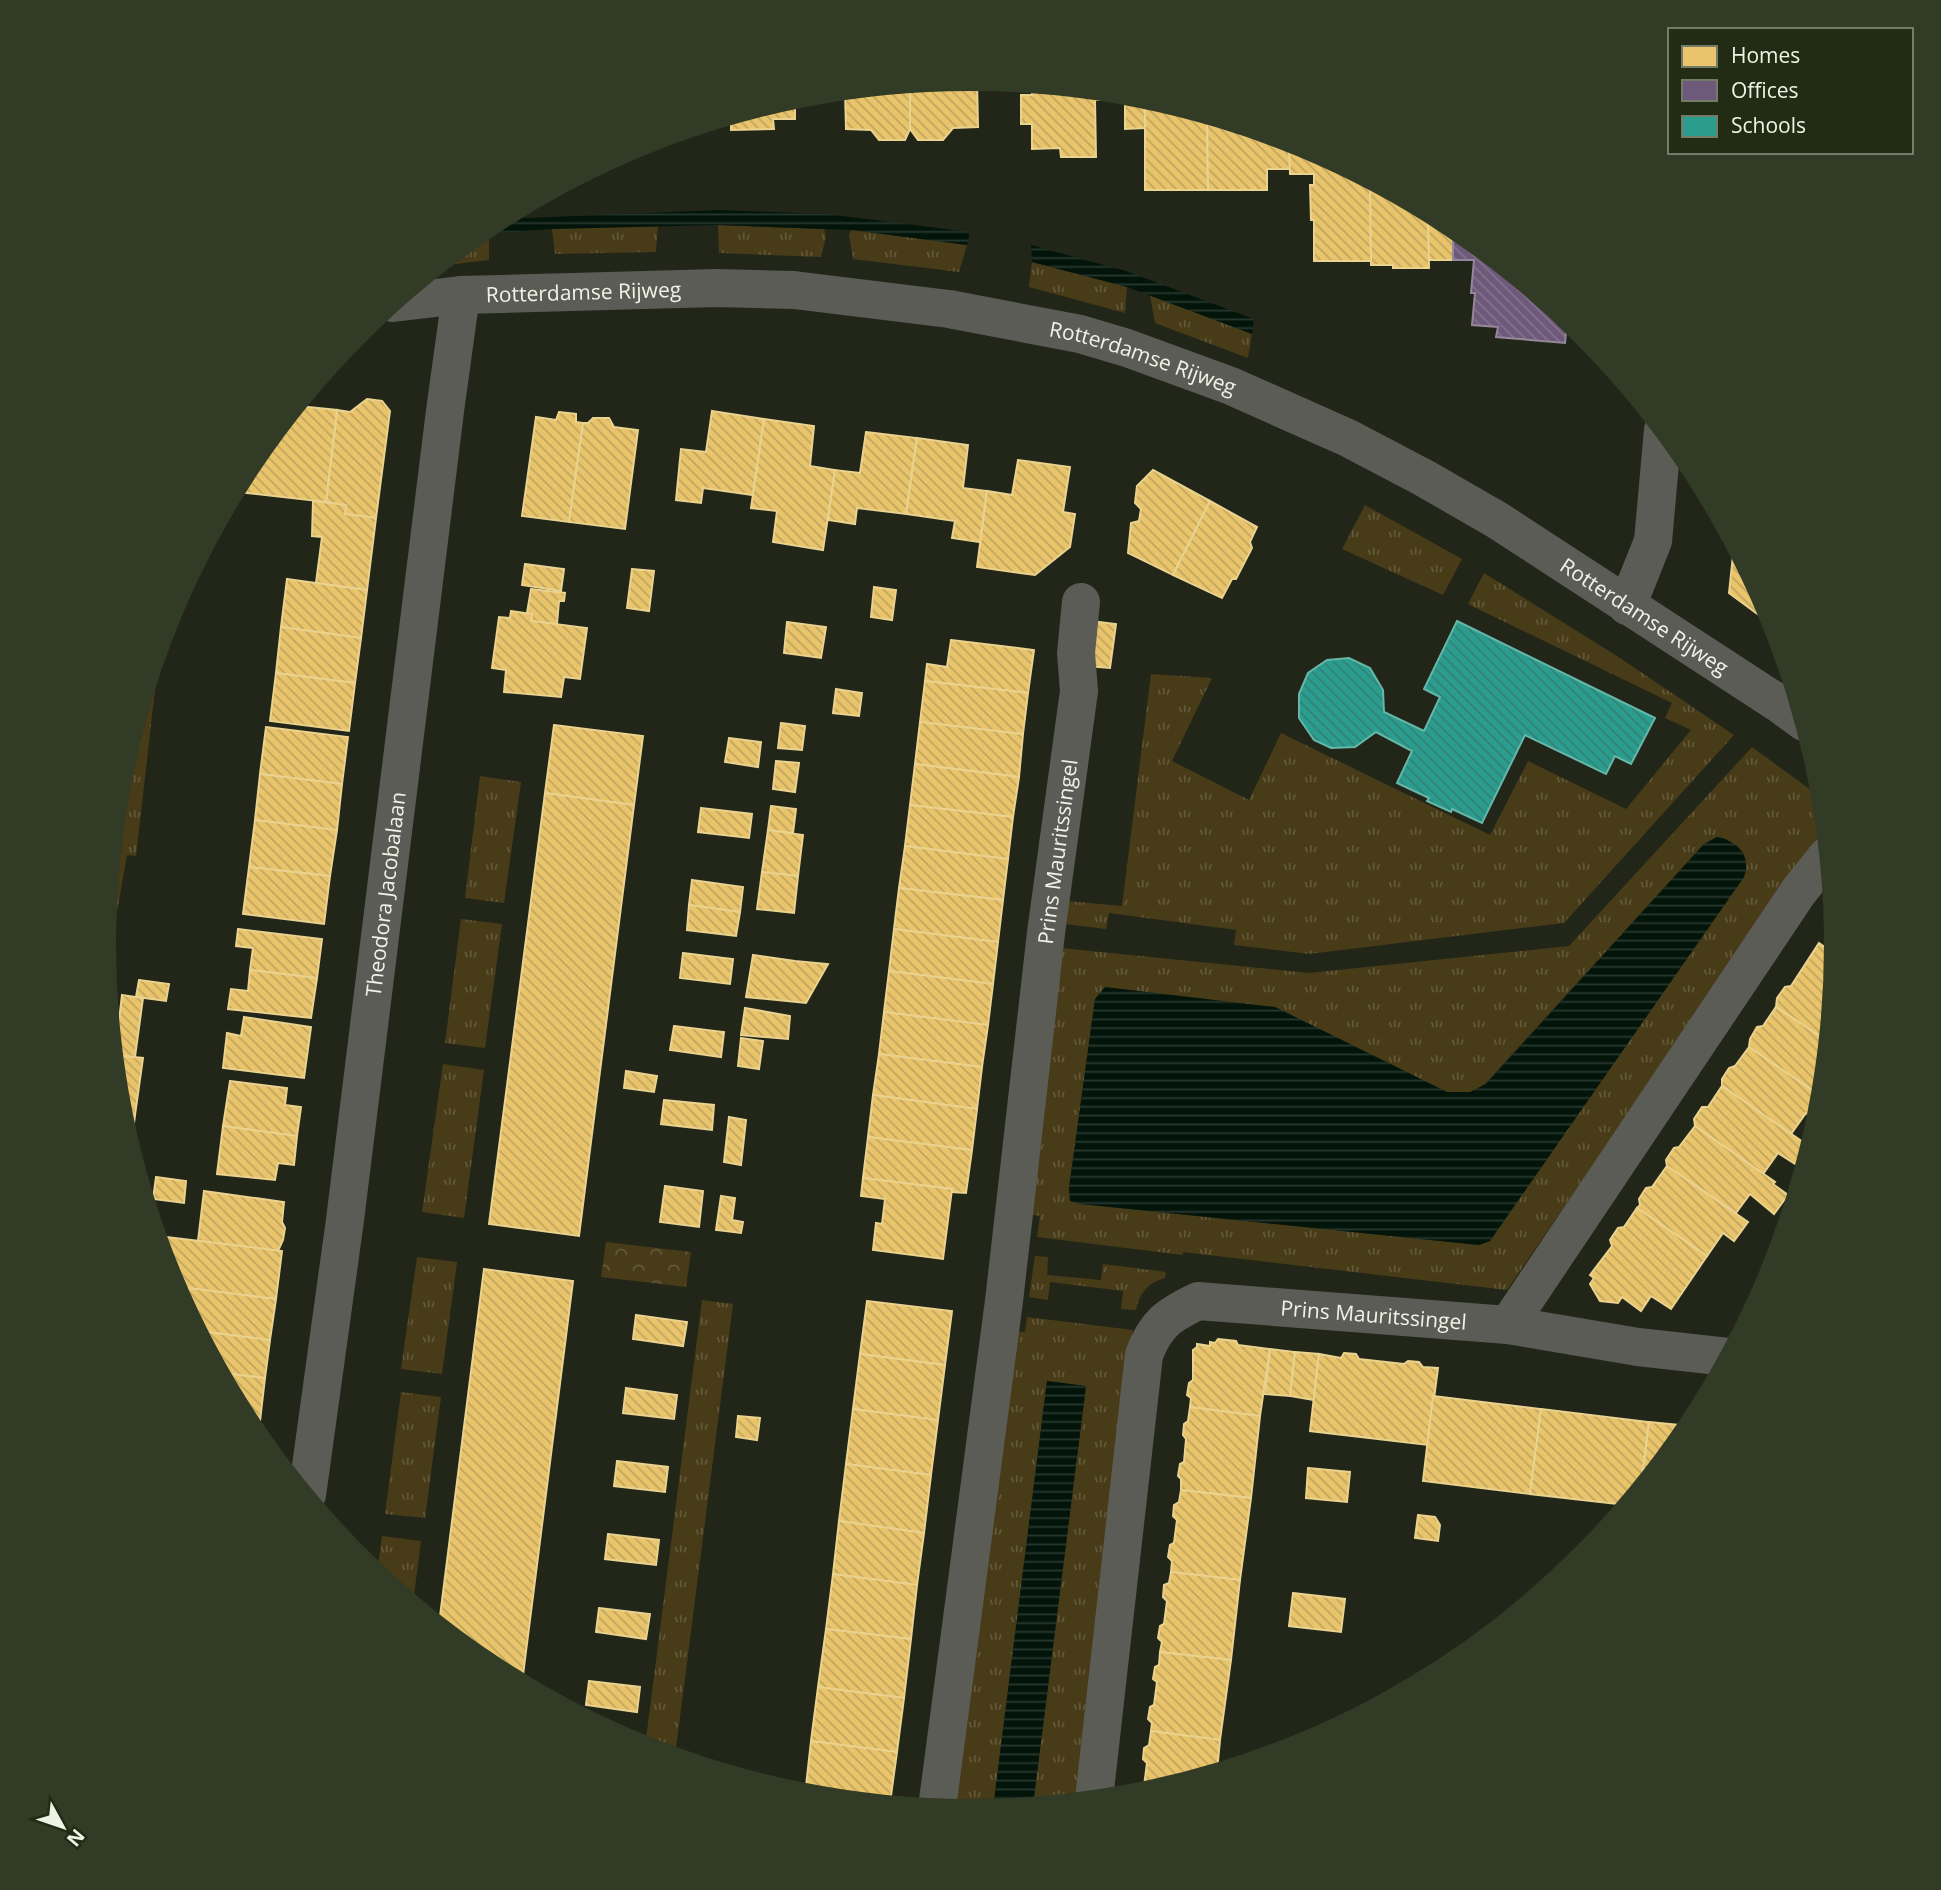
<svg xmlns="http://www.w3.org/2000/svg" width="1941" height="1890" font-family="'Open Sans',sans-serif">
  <defs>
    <pattern id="grass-tufts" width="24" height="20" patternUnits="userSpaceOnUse" patternTransform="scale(1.75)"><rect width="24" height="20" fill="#483b18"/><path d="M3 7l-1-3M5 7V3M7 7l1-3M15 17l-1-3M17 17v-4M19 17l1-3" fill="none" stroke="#635839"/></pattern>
    <pattern id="forest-crowns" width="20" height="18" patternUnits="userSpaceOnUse" patternTransform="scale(1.75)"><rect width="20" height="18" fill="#483b18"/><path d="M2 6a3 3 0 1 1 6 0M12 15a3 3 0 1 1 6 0" fill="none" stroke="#635839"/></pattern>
    <pattern id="water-rules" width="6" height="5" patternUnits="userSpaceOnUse" patternTransform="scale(1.75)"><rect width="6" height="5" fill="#03150b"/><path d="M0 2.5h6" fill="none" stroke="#28382e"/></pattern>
    <pattern id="homes-back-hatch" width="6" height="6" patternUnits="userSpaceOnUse" patternTransform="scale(1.75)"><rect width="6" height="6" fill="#e9c46a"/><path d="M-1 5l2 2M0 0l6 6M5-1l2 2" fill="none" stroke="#c0a561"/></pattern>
    <pattern id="offices-back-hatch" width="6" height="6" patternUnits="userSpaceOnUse" patternTransform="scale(1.75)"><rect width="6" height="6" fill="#6d597a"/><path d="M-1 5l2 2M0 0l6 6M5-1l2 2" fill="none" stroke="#82718d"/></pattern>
    <pattern id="schools-back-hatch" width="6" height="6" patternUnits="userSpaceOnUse" patternTransform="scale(1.75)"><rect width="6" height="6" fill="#2a9d8f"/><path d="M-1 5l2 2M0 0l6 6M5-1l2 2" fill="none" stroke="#348075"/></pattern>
  </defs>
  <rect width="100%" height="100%" fill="#212619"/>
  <g fill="url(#grass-tufts)" fill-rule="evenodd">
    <polygon points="718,225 824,229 826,237 821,257 719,253"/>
    <polygon points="658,226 656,252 555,254 552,229"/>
    <polygon points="852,230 967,245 959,272 853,259 849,234"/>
    <polygon points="491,233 489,238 489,260 439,266 477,235"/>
    <polygon points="1032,262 1127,287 1125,313 1029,287"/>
    <polygon points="1150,295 1252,334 1248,358 1155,323"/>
    <polygon points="1365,505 1462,559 1443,595 1342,549"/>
    <polygon points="1484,573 1617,656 1734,735 1564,923 1309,954 1234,945 1236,930 1109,913 1106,929 1065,924 1067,901 1122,906 1151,674 1212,678 1172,761 1249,800 1281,733 1490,835 1528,761 1626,809 1691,730 1665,718 1672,703 1468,604"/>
    <polygon points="157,672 136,856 127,855 116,917 107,916 121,776 123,769 133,761 140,713 152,673"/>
    <path d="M1752,747L1822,798L1825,827L1507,1290L1183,1252V1255L1037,1237L1040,1216L1028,1214L1061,948L1309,973L1569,946ZM1717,837L1726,839L1744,853L1490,1241L1479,1245L1081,1204L1070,1200L1069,1188L1095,999L1275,1007L1447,1092H1471L1485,1084L1704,844Z"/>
    <polygon points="480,776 521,782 504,903 465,898"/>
    <polygon points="461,919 502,924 485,1048 445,1043"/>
    <polygon points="443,1064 484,1070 464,1218 422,1212"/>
    <path d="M1035,1256L1048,1257L1047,1275L1101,1280L1103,1264L1166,1272L1165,1278C1148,1283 1140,1292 1136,1310L1121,1309L1123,1291L1050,1282L1048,1300L1029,1297Z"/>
    <polygon points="417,1257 457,1262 442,1374 401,1369"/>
    <polygon points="702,1300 733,1304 675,1756 645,1747"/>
    <polygon points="1027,1317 1133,1330 1075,1801 1033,1805 1086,1386 1047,1381 993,1809 971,1811 953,1810 1013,1331 1025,1332"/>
    <polygon points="401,1392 441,1397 425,1518 385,1514"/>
    <polygon points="382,1536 421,1541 413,1603 377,1573"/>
  </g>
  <polygon fill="url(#forest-crowns)" points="606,1242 691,1252 686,1287 601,1277"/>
  <g fill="url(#water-rules)">
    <polygon points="718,210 827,214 970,232 967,245 852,230 718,225 552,229 477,235 500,219"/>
    <polygon points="1031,245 1126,271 1254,319 1252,334 1127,287 1032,262"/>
    <path d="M1717,837C1738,841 1752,857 1744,877L1490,1241L1479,1245L1081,1204L1070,1201L1069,1188L1095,999L1105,987L1275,1007L1447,1092H1470L1486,1084L1704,844Z"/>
    <polygon points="1047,1381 1086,1386 1033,1805 993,1809"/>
  </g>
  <g fill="url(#homes-back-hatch)" stroke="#ead28f" stroke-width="2">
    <polygon points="971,79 977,79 978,127 953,128 943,140 918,140 910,129 910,85"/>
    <polygon points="910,85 910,129 905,140 879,140 871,130 846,129 845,91"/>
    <polygon points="1032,85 1103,92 1103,100 1095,100 1096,157 1061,157 1060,148 1032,149 1032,124 1021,124 1021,95 1032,95"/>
    <polygon points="1125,94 1145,97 1145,128 1125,129"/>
    <polygon points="795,97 795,119 773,119 774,129 731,130 731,120 720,120"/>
    <polygon points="1145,97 1207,116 1208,190 1145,190"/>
    <polygon points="1207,116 1279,138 1278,140 1289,141 1290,169 1267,169 1267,190 1208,190"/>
    <polygon points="1289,141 1302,145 1370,181 1371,261 1314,261 1314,220 1311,220 1310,185 1314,185 1314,174 1290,174"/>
    <polygon points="1370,181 1428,212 1429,268 1393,268 1393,265 1371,265"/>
    <polygon points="1428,212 1453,226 1453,260 1429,260"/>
    <polygon points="367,399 382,401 390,411 376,518 345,514 346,505 326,502 337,410 350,412"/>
    <polygon points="298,406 337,410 326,502 239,492 240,483 250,463"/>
    <polygon points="712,411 764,419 753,495 703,488 701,503 676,500 681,449 706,452"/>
    <polygon points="559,412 576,414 576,422 583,423 569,522 522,516 536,417 556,420"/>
    <polygon points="593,418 609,418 614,427 638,430 625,529 569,522 583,423 588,423"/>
    <polygon points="764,419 814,426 810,466 835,470 823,550 773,542 777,511 751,508"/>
    <polygon points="866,432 917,438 906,514 857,508 855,524 828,520 835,470 860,473"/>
    <polygon points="917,438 968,445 963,488 987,491 980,542 952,538 955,521 906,514"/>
    <polygon points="1018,460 1070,467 1063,512 1075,514 1070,547 1035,575 977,567 987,491 1012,495"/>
    <polygon points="1153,470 1210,501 1173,575 1128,553 1131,523 1139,521 1141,509 1135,503 1137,486"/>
    <polygon points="313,501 346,505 345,514 376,518 367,590 316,583 322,537 312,536"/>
    <polygon points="1210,501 1257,527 1250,542 1252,548 1236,579 1232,579 1222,598 1173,575"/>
    <polygon points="1734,546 1771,614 1775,627 1729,593"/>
    <polygon points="525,564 564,569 561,591 522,585"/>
    <polygon points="632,569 654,571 649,611 627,608"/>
    <polygon points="287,579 367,590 361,638 281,627"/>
    <polygon points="874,587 896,590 892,620 871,617"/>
    <polygon points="531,589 565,593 564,601 559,601 557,624 531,621 532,614 527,613"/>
    <polygon points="511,611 532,614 531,621 587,628 580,679 564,677 561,697 504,692 506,670 492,668 499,617 510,618"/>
    <polygon points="1091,621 1116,624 1110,668 1086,666"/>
    <polygon points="787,622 826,627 821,658 784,653"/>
    <polygon points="281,627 361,638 355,683 276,673"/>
    <polygon points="951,640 1034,650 1028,693 925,681 927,664 947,667"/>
    <polygon points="276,673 355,683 349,731 270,721"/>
    <polygon points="925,681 1028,693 1023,734 920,722"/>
    <polygon points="836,689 862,693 859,716 833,713"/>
    <polygon points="920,722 1023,734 1019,777 915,764"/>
    <polygon points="781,723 805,726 802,750 778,748"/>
    <polygon points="554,725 643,736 634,805 545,793"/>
    <polygon points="266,727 348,737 342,784 260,774"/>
    <polygon points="729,738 761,742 758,767 725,762"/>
    <polygon points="776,761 799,763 795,792 773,789"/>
    <polygon points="915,764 1019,777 1013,817 910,805"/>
    <polygon points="260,774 342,784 337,830 255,820"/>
    <polygon points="545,793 634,805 579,1236 489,1224"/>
    <polygon points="910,805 1013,817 1008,859 905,846"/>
    <polygon points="771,806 796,809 793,833 768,830"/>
    <polygon points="701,808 752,814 749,838 698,832"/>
    <polygon points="255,820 337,830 330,876 249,867"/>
    <polygon points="768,830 803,835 798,876 762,872"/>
    <polygon points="905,846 1008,859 1003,900 899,888"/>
    <polygon points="249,867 330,876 324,924 243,914"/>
    <polygon points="762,872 798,876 794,913 757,909"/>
    <polygon points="692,880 743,887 740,912 689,905"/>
    <polygon points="899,888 1003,900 998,942 894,929"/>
    <polygon points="689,905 740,912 736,936 687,930"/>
    <polygon points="238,929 322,939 317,978 250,970 253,948 236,946"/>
    <polygon points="894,929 998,942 993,984 889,971"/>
    <polygon points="1819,943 1836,955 1827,1041 1776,1007 1777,998 1785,987 1791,986"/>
    <polygon points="683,953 733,959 730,984 680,978"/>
    <polygon points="753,955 795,961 828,964 806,1003 746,997"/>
    <polygon points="250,970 317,978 311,1018 228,1009 231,989 248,991"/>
    <polygon points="889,971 993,984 988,1025 884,1012"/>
    <polygon points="139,980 169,984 166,1001 136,997"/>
    <polygon points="122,995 143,998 135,1057 115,1055"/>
    <polygon points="1776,1007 1827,1041 1822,1089 1819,1095 1749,1047 1750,1039 1757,1027 1763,1026"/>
    <polygon points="745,1008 790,1016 788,1039 741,1035"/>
    <polygon points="884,1012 988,1025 982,1067 879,1054"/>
    <polygon points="244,1017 311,1027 304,1078 223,1068 227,1033 241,1036"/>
    <polygon points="674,1026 724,1032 721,1057 670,1050"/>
    <polygon points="741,1038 763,1041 759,1069 738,1066"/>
    <polygon points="1749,1047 1822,1097 1817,1121 1806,1113 1791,1134 1722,1086 1722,1079 1729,1068 1735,1066"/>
    <polygon points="879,1054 982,1067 977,1109 873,1095"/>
    <polygon points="123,1056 143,1058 135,1115 121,1113 119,1090"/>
    <polygon points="626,1071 657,1076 654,1092 624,1088"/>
    <polygon points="230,1081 287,1088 285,1105 301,1107 297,1136 223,1126"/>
    <polygon points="1722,1086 1810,1147 1803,1169 1778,1153 1763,1174 1695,1126 1694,1119 1702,1107 1708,1107"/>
    <polygon points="873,1095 977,1109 972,1150 868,1137"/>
    <polygon points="664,1100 714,1105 712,1130 661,1124"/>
    <polygon points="121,1113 135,1115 131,1148 121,1114"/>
    <polygon points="729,1117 746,1120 741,1165 724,1162"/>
    <polygon points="223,1126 297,1136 294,1165 278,1163 275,1180 217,1174"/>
    <polygon points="1695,1126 1775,1182 1773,1184 1788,1195 1774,1214 1750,1194 1736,1213 1667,1166 1666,1160 1674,1148 1679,1147"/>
    <polygon points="868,1137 972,1150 966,1193 952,1192 952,1189 863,1178"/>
    <polygon points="1667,1166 1748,1222 1734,1241 1723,1233 1707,1256 1637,1208 1640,1205 1639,1199 1646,1188 1652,1187"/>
    <polygon points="156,1177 186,1181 184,1203 153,1199"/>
    <polygon points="863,1178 952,1189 943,1259 873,1250 876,1223 882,1224 885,1199 861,1196"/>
    <polygon points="665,1186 703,1191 699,1227 660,1222"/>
    <polygon points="204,1191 284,1202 282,1222 285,1228 283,1240 278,1251 198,1241"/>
    <polygon points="721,1196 735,1198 732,1220 743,1222 741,1233 716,1230"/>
    <polygon points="1637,1208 1707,1256 1671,1309 1651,1296 1641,1311 1622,1297 1618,1303 1600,1301 1590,1284 1594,1278 1590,1275 1612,1246 1610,1240 1618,1228 1624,1227"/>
    <polygon points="158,1236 282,1251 276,1299 176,1287 170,1276"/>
    <polygon points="484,1269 573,1281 522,1683 489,1665 439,1624"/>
    <polygon points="189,1288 276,1299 270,1340 199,1331 187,1308"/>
    <polygon points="867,1301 952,1311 945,1365 860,1354"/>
    <polygon points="636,1315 687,1322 683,1346 633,1339"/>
    <polygon points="199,1331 270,1340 265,1378 222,1373"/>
    <polygon points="1218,1339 1236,1341 1238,1345 1270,1349 1260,1416 1190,1407 1191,1398 1187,1395 1189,1383 1193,1380 1193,1350 1197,1347 1197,1344 1210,1346 1210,1342 1215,1343"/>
    <polygon points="1270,1349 1295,1352 1290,1396 1265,1394"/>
    <polygon points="1295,1352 1319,1354 1314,1400 1290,1396"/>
    <polygon points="1344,1353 1356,1354 1359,1359 1404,1364 1408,1361 1419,1362 1423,1367 1438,1368 1428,1445 1310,1431 1319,1354 1341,1358"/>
    <polygon points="860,1354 945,1365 938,1420 853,1409"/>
    <polygon points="222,1373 265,1378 260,1421 246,1419"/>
    <polygon points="626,1388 677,1395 674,1419 623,1413"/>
    <polygon points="1433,1396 1541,1409 1530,1494 1423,1481"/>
    <polygon points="1190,1407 1260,1416 1251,1498 1181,1490 1181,1479 1178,1476 1180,1464 1184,1462 1186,1439 1183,1435 1184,1424 1188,1421"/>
    <polygon points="853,1409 938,1420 931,1475 846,1464"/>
    <polygon points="1541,1409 1649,1422 1641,1487 1626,1505 1530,1494"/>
    <polygon points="738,1416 760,1418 757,1440 736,1437"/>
    <polygon points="1649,1422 1691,1426 1641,1487"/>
    <polygon points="617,1461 668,1467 665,1492 614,1486"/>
    <polygon points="846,1464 931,1475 924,1533 839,1521"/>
    <polygon points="1308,1468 1350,1472 1347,1502 1306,1498"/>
    <polygon points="1181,1490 1251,1498 1240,1580 1171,1572 1172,1561 1168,1557 1170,1545 1174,1543 1177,1520 1173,1516 1174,1505 1179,1502"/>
    <polygon points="1418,1515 1435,1517 1440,1525 1438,1541 1415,1538"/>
    <polygon points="839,1521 924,1533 917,1585 833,1574"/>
    <polygon points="608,1534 659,1540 656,1565 605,1559"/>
    <polygon points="1171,1572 1240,1580 1231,1660 1160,1652 1162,1642 1158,1638 1160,1626 1164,1624 1167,1601 1163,1597 1164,1585 1169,1583"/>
    <polygon points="833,1574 917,1585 911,1639 826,1629"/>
    <polygon points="1293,1593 1345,1599 1341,1632 1289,1626"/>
    <polygon points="599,1608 650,1614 646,1639 596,1632"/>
    <polygon points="826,1629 911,1639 904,1698 818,1687"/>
    <polygon points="1160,1652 1231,1660 1220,1740 1151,1731 1152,1723 1148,1719 1150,1707 1154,1705 1157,1682 1153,1679 1155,1667 1159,1665"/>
    <polygon points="589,1681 640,1687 637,1712 586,1705"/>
    <polygon points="818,1687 904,1698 897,1752 811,1741"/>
    <polygon points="1151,1731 1220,1740 1217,1771 1139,1795 1140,1789 1144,1786 1147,1763 1143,1759 1144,1748 1149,1745"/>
    <polygon points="811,1741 897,1752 890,1803 805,1795"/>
  </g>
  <polygon fill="url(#offices-back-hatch)" stroke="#94889a" stroke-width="2" points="1453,226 1583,333 1584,333 1566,332 1565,343 1496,337 1498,327 1472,325 1475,293 1471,293 1474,260 1453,260"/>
  <polygon fill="url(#schools-back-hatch)" stroke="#65b7a9" stroke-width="2" points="1457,621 1655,718 1631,764 1615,756 1606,774 1525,735 1482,823 1452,809 1451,812 1427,801 1429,798 1397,783 1412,751 1376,732 1355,747 1331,748 1314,740 1299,718 1299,694 1308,673 1327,660 1349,658 1370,668 1383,690 1384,712 1424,731 1440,697 1424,689"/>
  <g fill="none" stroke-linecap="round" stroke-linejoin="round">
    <g stroke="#5c5c57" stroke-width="38">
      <path id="s1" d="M393,303L461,295L717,288L794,290L949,309L1080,334L1127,348L1231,386L1348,438L1424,478L1497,520L1778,703L1804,722"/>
      <polyline points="1627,606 1653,541 1663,430"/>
      <polyline points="1508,1325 1799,891 1828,855"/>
      <path id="s2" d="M307,1495L345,1220L445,411L461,295"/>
      <path id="s3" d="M1094,1799L1144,1355C1156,1323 1169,1315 1198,1301L1508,1325L1638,1347L1728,1357"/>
      <path id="s4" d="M937,1808L1004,1301L1046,933L1079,691L1076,653L1081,602"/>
    </g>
  </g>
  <g text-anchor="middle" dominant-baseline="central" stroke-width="7" stroke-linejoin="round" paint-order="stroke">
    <g font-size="21" fill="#eef4e5" stroke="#222b14">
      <text stroke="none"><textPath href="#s1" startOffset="191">Rotterdamse Rijweg</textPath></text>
      <text stroke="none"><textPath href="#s1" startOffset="758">Rotterdamse Rijweg</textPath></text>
      <text stroke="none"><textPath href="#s1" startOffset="1325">Rotterdamse Rijweg</textPath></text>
      <text stroke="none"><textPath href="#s4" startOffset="964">Prins Mauritssingel</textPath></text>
      <text stroke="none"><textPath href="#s2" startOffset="606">Theodora Jacobalaan</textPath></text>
      <text stroke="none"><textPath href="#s3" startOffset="702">Prins Mauritssingel</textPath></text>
    </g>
  </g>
  <path d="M0 0H1941V1890H0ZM116 945a854 854 0 1 1 1708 0a854 854 0 1 1-1708 0Z" fill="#323b25" fill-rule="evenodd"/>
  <rect x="1668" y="28" width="245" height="126" fill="#222b14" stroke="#747b68" stroke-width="2"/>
  <rect x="1682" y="46" width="35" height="21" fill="#e9c46a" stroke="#747b68" stroke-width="2"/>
  <text x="1731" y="63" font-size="21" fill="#eef4e5">Homes</text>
  <rect x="1682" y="80" width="35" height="21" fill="#6d597a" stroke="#747b68" stroke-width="2"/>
  <text x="1731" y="98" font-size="21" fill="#eef4e5">Offices</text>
  <rect x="1682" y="116" width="35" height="21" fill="#2a9d8f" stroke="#747b68" stroke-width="2"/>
  <text x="1731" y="133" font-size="21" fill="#eef4e5">Schools</text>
  <g transform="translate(63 1827) rotate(130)" stroke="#222b14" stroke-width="5" paint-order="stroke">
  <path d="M0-5L12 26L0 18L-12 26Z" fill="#eef4e5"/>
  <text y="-10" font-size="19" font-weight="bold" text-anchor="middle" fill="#eef4e5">N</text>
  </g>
</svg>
